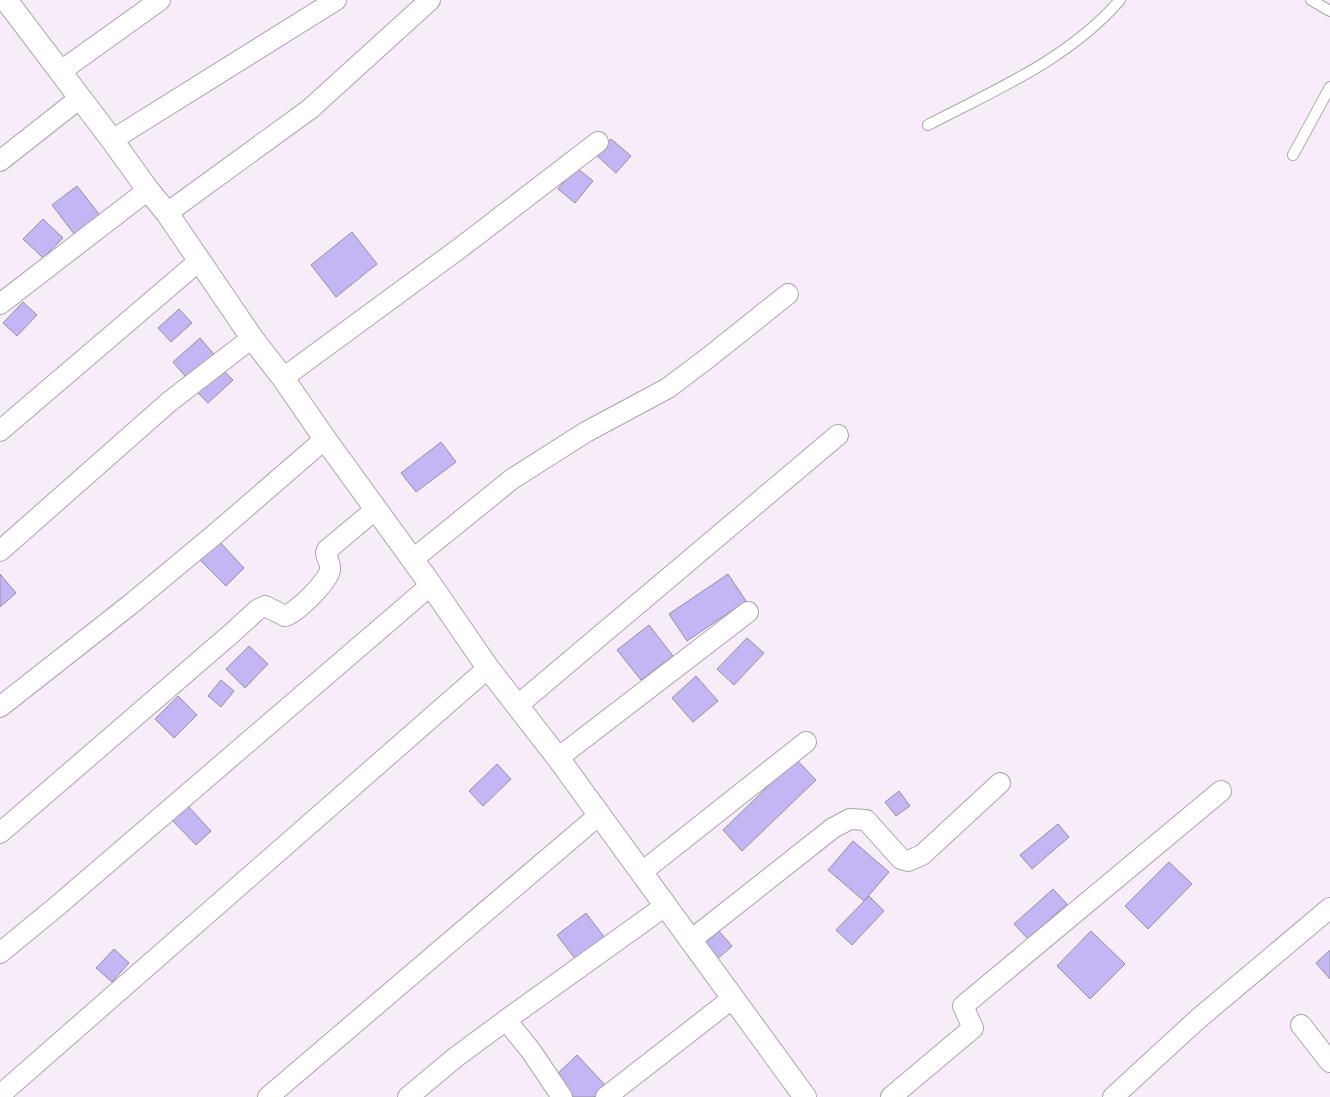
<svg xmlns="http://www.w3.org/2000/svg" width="1330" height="1097" font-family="'IBM Plex Serif',serif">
  <rect width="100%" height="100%" fill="#f7edf9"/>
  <g fill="#c4b6f4" stroke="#93919d">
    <polygon points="611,139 631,156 616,173 596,155"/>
    <polygon points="576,167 593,181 575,203 558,189"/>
    <polygon points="77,186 103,219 78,239 52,205"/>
    <polygon points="43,219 63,238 43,258 23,239"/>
    <polygon points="352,232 377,264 336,297 311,265"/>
    <polygon points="23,302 37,315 17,336 3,323"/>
    <polygon points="179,309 192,323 171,342 158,328"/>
    <polygon points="200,338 217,358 190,382 173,362"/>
    <polygon points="222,369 233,380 208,403 197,392"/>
    <polygon points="441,442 456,462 416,492 401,473"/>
    <polygon points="217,539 244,568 226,586 198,558"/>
    <polygon points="0,574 16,593 0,607"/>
    <polygon points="728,574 746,601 687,641 669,614"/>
    <polygon points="649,625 673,656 641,680 617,650"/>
    <polygon points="747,638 764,653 734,685 717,669"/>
    <polygon points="249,646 268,664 245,688 226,669"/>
    <polygon points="696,676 718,701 693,722 672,698"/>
    <polygon points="221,680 234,691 221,707 208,696"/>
    <polygon points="178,696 197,715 174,738 155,719"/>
    <polygon points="796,759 816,780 742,851 723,830"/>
    <polygon points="497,764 511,779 483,806 469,791"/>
    <polygon points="899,791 910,806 896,816 885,802"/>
    <polygon points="187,805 211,831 196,845 172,820"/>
    <polygon points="1058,824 1069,837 1032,869 1020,855"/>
    <polygon points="853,841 889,872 864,901 828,870"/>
    <polygon points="1169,862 1192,884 1148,929 1125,906"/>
    <polygon points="1053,889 1067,904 1028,939 1014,924"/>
    <polygon points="869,896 884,911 852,945 836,930"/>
    <polygon points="586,913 605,938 576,960 557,935"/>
    <polygon points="719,931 732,946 713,963 700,948"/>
    <polygon points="1091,931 1125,964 1090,999 1057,966"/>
    <polygon points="114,949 129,963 112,982 96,968"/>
    <polygon points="1330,950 1330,979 1316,963"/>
    <polygon points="577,1055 606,1086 594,1097 571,1097 553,1078"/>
  </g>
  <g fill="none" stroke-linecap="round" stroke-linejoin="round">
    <g stroke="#aca3ae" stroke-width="12">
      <g id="service">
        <polyline points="1311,0 1330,11"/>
        <path d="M928,125C995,90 1069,59 1120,0"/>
        <polyline points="1293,155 1330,87"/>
      </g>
    </g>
    <g stroke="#aca3ae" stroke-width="22">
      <g id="minor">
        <polyline points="61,71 160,0"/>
        <polyline points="112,140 336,0"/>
        <polyline points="0,161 80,98"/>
        <polyline points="167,213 310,109 430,0"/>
        <polyline points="0,304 148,190"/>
        <polyline points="283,378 460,248 598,142"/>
        <polyline points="0,431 199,261"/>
        <polyline points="0,551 169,402 252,338"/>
        <polyline points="412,560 512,479 586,432 668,388 709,357 788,294"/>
        <polyline points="518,705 838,435"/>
        <polyline points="0,707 131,604 214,535 325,439"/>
        <polyline points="558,758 748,612"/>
        <path d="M0,833L232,633L257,610L265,606L285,616C296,613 328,582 330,570C331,564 327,559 326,553L327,550L376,509"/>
        <polyline points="642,872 806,742"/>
        <polyline points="691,940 833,828 850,819 866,820 901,859 908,861 922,855 1000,783"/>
        <polyline points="0,953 56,907 431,585"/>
        <polyline points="506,1020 665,906"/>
        <polyline points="1301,1025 1330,1062"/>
        <polyline points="0,1095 488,668"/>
        <polyline points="268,1097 599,815"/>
        <polyline points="408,1097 456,1057 506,1020 531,1051 562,1097"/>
        <polyline points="606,1097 733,998"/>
        <polyline points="891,1097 973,1028 963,1006 1221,791"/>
        <polyline points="1113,1097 1198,1019 1330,908"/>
      </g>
    </g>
    <g stroke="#aca3ae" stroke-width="24">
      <polyline id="secondary" points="6,0 112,140 148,190 167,213 252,338 283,378 325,439 431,585 488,668 558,758 805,1097"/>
    </g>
    <use href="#service" stroke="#fff" stroke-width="10"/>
    <use href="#minor" stroke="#fff" stroke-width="20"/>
    <use href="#secondary" stroke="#fff" stroke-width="22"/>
  </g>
</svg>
